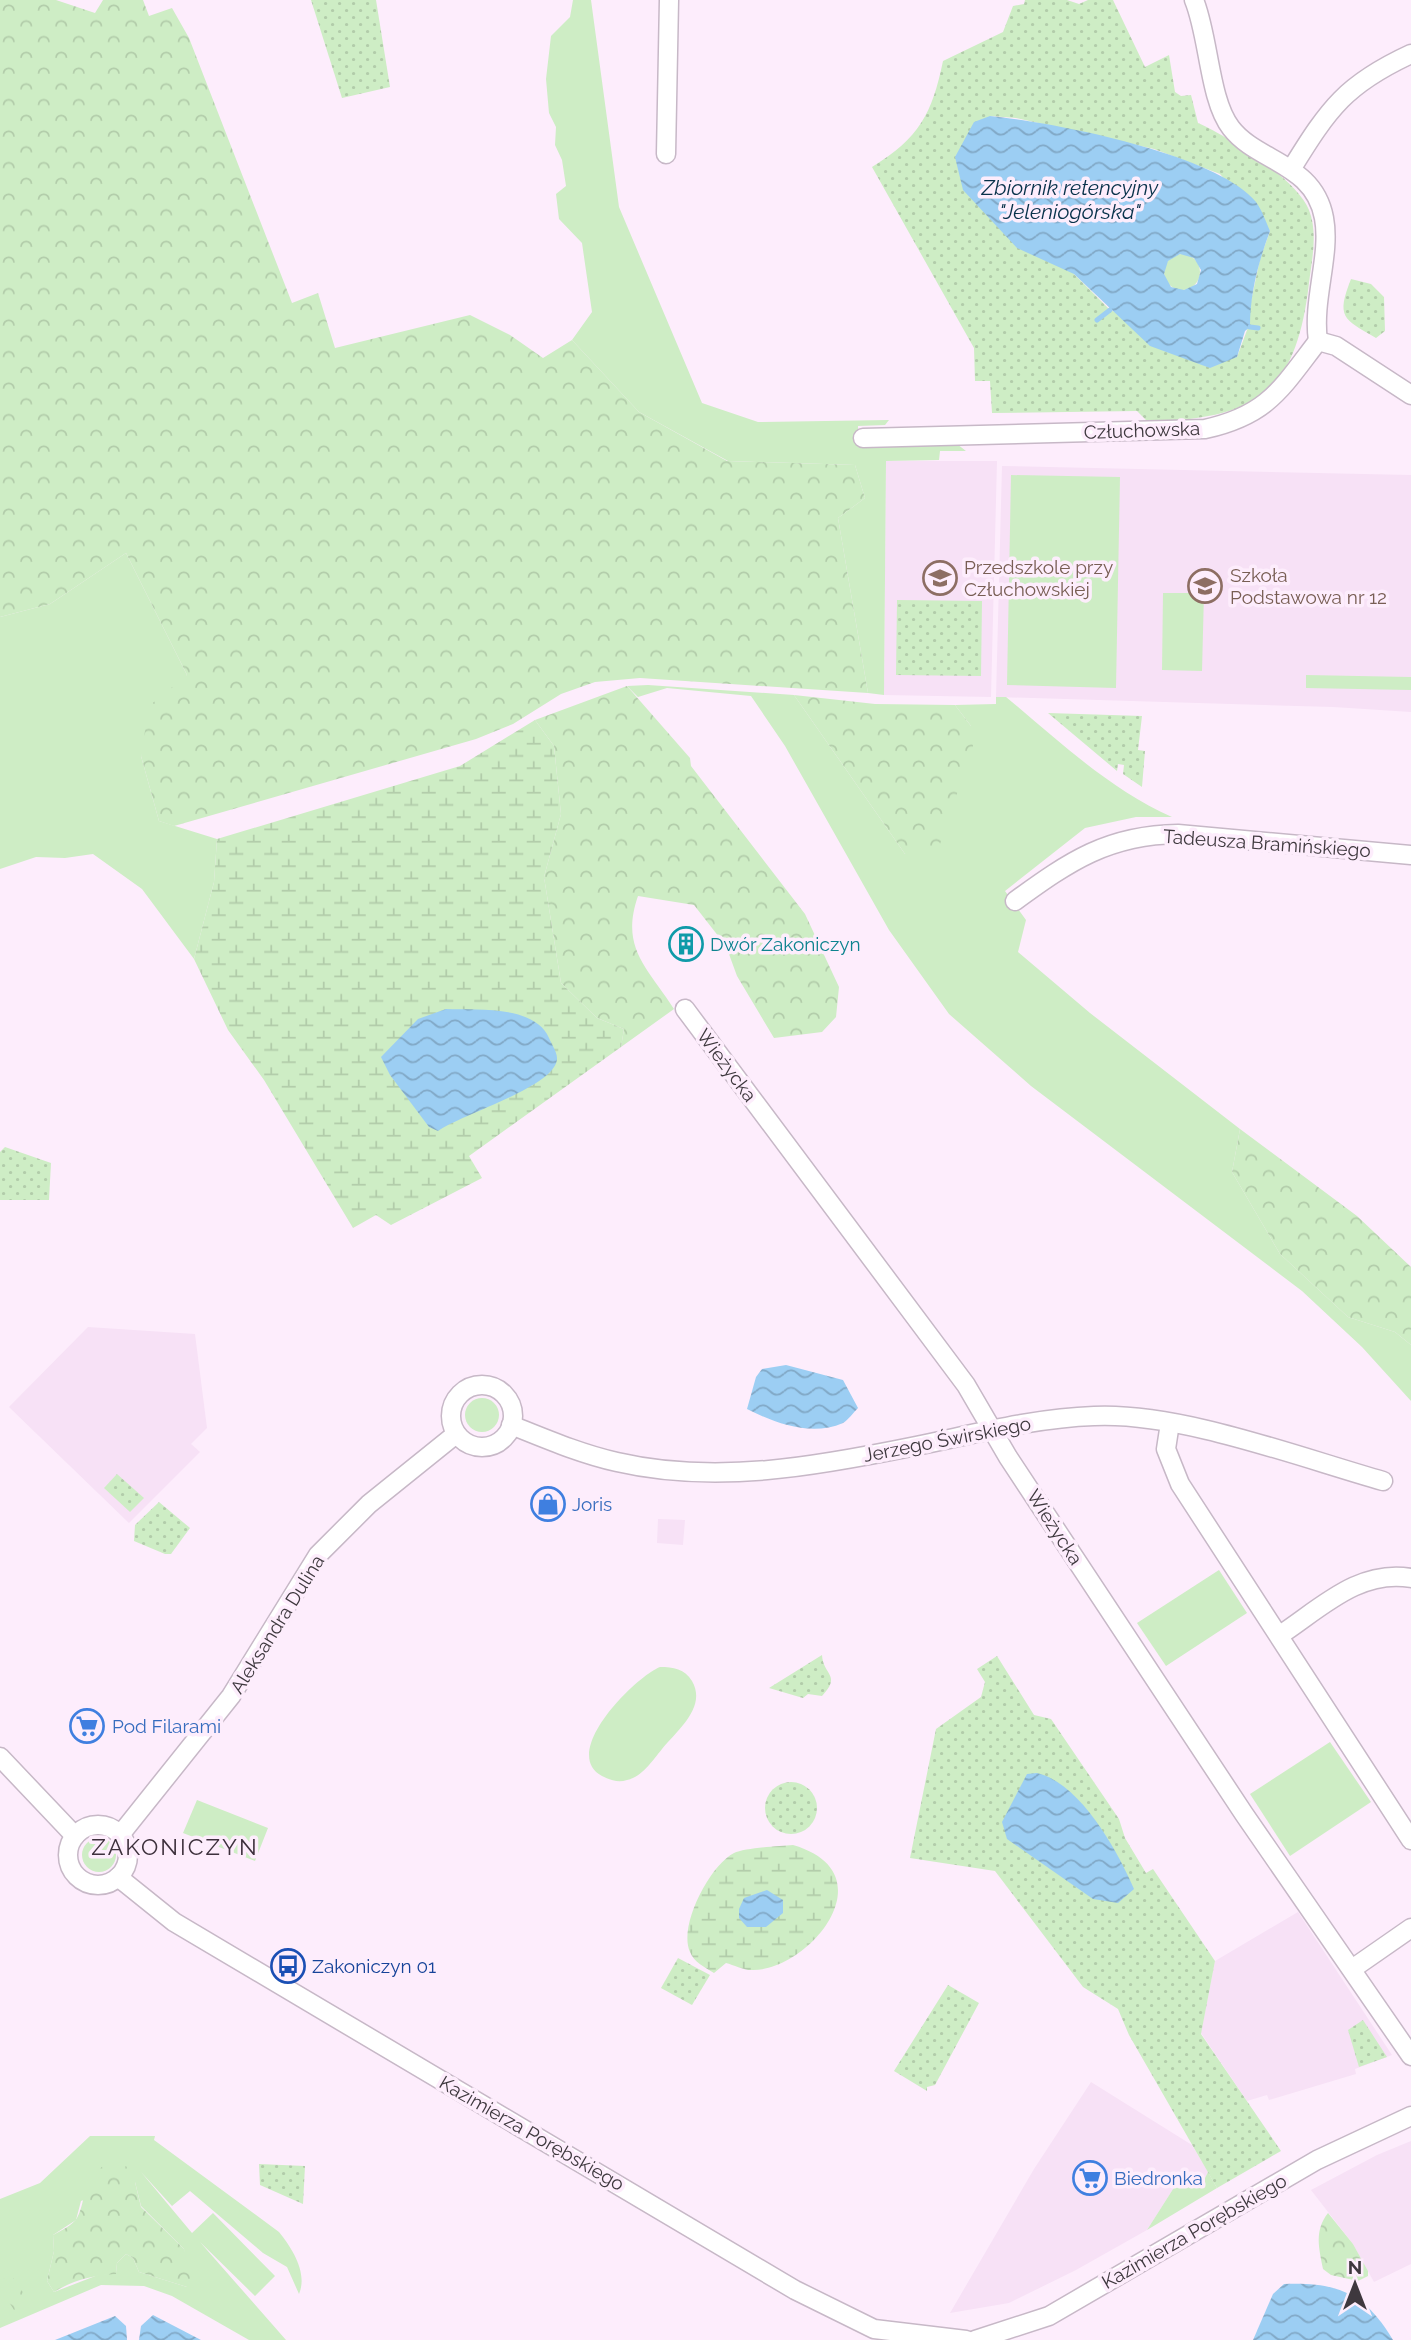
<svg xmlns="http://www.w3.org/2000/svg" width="1411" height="2340" font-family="Raleway,sans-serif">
  <defs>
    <pattern id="forest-crowns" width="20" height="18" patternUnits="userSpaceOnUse" patternTransform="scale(1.75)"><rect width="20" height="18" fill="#ceedc5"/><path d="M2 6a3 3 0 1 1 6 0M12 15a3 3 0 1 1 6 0" fill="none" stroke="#b2ccaa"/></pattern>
    <pattern id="wetland-marsh" width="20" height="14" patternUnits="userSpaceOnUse" patternTransform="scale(1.75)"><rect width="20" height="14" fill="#ceedc5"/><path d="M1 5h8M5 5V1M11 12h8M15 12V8" fill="none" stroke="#b2ccaa"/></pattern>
    <pattern id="park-dots" width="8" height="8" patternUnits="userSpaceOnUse" patternTransform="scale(1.75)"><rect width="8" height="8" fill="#ceedc5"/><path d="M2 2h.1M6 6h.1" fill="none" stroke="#b2ccaa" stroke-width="1.8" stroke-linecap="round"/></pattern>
    <pattern id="water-waves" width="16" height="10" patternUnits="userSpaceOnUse" patternTransform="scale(1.75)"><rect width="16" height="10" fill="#9ccef3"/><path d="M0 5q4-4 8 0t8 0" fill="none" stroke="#81a8c6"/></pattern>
  </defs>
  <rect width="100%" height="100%" fill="#fdedfc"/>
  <g fill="#f7e1f6">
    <polygon points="886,461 997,461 991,697 884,695"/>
    <polygon points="1002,466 1411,475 1411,712 1333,707 996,697"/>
    <polygon points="88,1327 195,1334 207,1428 191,1444 200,1452 129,1523 9,1407"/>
    <polygon points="658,1519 685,1520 683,1545 657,1543"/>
    <polygon points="1298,1912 1392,2055 1355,2069 1356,2074 1269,2100 1267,2095 1247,2101 1201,2033 1215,1961"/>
    <polygon points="1091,2082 1192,2145 1208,2172 1202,2184 1182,2175 1147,2230 1076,2270 1009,2303 950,2313 1034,2169"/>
    <polygon points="1411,2141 1411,2264 1374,2282 1353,2244 1311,2190 1377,2155"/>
  </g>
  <g fill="#ceedc5" fill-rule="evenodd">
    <polygon points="573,0 591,0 619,207 702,403 758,422 889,420 885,425 858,426 858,446 957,444 966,451 940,451 939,460 886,461 884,695 868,693 838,518 865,498 855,465 728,461 639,412 572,340 592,312 582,243 559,219 556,194 566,186 562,160 555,145 556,127 549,113 546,79 551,36 570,17"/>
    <circle cx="1182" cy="272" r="18"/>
    <polygon points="1011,475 1120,477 1116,688 1007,685"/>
    <polygon points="126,553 187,675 141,756 159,821 217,839 214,882 194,959 142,889 93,854 65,858 36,857 0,869 0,617 50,604"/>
    <polygon points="1163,593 1204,593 1202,671 1162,670"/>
    <polygon points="1306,675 1411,677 1411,690 1306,688"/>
    <path d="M648,685L794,695L905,854L971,726L955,705L996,704V697H1006C1059,741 1109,789 1172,817H1136L1085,828L1005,891L1026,920L1018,952L1090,1013L1240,1129L1232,1172L1280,1254L1348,1317L1395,1332L1411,1345V1401L1362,1347L1302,1291L1031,1086L949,1014L889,930L785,746L751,696L667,688L638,697L627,686Z"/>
    <circle cx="482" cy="1415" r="17"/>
    <polygon points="1219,1570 1247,1613 1166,1666 1137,1623"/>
    <path d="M660,1667C673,1667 685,1669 692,1681C707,1707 678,1730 662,1749C653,1760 642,1777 627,1780C618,1783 610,1780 602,1776C559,1753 635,1677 660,1667Z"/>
    <polygon points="1330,1742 1371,1802 1290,1856 1250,1794"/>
    <polygon points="197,1800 268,1828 255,1861 183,1833"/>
    <circle cx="99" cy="1855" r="17"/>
    <path d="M90,2136H155L154,2140L279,2232C292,2248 308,2273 299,2294L287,2267L263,2253L190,2191L172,2206L141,2172L192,2233L213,2213L275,2276L255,2296L200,2242L286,2340H249L172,2296L144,2286L101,2285L0,2328V2199L40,2183ZM135,2182L141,2206L184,2249L187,2287L139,2272L133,2258L126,2254L117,2263L116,2273L98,2275L54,2292L47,2281L54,2251L53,2235L76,2220L81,2201Z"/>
    <polygon points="1208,2172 1217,2188 1147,2230 1182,2175 1202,2184"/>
  </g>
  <g fill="url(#forest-crowns)">
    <polygon points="0,0 56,0 95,13 103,0 143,0 149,16 172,8 189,38 292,303 318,293 335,348 470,315 510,335 543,358 572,340 639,412 727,461 855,465 865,498 838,518 868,693 640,678 595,682 561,694 513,724 476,739 174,826 159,821 141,756 149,706 187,675 126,553 50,604 0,617"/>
    <path d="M627,686L690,758L691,766L805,914L839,987L836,1017L822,1032L774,1038L737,976L726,946L694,905L638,896C620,948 647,967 674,1009L621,1047L624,1029L597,1018L561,983L544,877L561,814L554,746L535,720Z"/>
    <polygon points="794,695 875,704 955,705 971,726 973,746 940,844 905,854"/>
    <polygon points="1240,1129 1357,1216 1411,1267 1411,1345 1395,1332 1348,1317 1280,1254 1232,1172"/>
    <path d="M106,2164L126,2166L135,2182L141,2207L184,2249L194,2281L187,2287L139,2272L133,2258L126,2254L117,2263L116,2274C93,2275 74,2280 54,2292L47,2281L54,2251L53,2235C60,2231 73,2225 77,2218C88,2197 79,2182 106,2164Z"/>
    <path d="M1328,2213L1353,2244L1368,2271V2276L1358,2281L1331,2275L1323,2269C1319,2248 1314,2231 1328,2213Z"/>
    <polygon points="13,2278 31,2304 14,2310 0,2288 3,2279"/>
  </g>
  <g fill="url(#wetland-marsh)" fill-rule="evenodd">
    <path d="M535,720L554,746L561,814L544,877L561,983L597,1018L624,1029L621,1047L469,1156L482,1178L391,1225L376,1215L353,1228L264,1080L228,1030L194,959L214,882L217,839L460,766ZM390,1075L534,1084L454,1119L437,1130Z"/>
    <path d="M793,1845C889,1873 810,1970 753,1970C745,1971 734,1965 726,1963L714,1973C704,1967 694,1962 690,1952C678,1926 710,1865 734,1853C744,1848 779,1846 793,1845Z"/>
  </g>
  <g fill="url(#park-dots)" fill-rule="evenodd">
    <polygon points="311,0 376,0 390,87 342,98"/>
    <path d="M1025,0H1067L1079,4L1088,0H1113L1145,67L1169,55L1175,92L1181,96L1191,95L1198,123C1227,136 1297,179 1309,210C1318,233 1312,259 1309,283C1296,395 1256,418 1148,422L1137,411L992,413L990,381H975L974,348L872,167C919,138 932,114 943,61L1003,32L1013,6L1024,4ZM990,116L1016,118L1154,149L1220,174L1270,231L1260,259L1248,315L1250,322L1237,357L1110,310L1074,274Z"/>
    <path d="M1351,279L1371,284L1384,297L1385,331L1376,338C1343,319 1336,317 1351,279Z"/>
    <polygon points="897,600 982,601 981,676 896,675"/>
    <polygon points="1048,713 1142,716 1138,750 1145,751 1142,787 1123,774 1124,765 1118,764 1117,771"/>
    <polygon points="5,1147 51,1163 49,1200 0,1200 0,1152"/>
    <polygon points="117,1474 144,1498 130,1512 104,1488"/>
    <polygon points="159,1502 190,1528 171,1554 165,1554 134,1541 135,1525"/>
    <path d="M822,1655C823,1675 842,1675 822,1696L808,1694L803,1698L769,1688Z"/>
    <polygon points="997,1656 1034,1715 1051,1719 1119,1819 1125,1838 1146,1873 1153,1869 1215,1961 1201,2034 1281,2151 1217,2188 1129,2035 1118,2009 1083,1987 995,1871 910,1858 936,1729 981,1697 985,1682 977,1669"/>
    <circle cx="791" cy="1808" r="26"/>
    <polygon points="678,1958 710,1975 692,2005 661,1988"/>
    <polygon points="948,1985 979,2003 935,2085 927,2087 927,2091 894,2071"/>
    <polygon points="1363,2020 1387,2057 1359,2067 1348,2030"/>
    <polygon points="259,2164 305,2166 303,2204 260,2185"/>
  </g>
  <g fill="url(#water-waves)" fill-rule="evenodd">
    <path d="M990,116C1052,122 1218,154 1256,202C1262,210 1266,222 1270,231C1258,263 1250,294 1250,327L1245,331L1237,357L1210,368L1150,346L1074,274L1017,248L963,190L955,157L974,122ZM1180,254L1194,258L1201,270L1197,284L1184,290L1171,287L1164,274L1168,261Z"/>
    <path d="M446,1009C476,1010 535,1005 549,1038C551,1043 557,1052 557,1058C558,1086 459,1115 438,1131L429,1127L390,1075L381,1057L418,1019Z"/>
    <path d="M786,1365L843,1380L858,1408C854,1412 848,1420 843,1423C811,1437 775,1423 747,1409L756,1377L762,1369Z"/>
    <path d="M1037,1773C1080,1783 1117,1850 1134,1889L1118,1903L1093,1899L1007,1839L1002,1822L1027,1774Z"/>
    <polygon points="767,1890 783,1900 783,1913 766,1927 747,1927 739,1918 739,1909 744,1898"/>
    <path d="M1284,2284C1338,2282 1365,2293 1393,2340H1253L1273,2294Z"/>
    <polygon points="153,2315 201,2340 139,2340 141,2326"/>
    <polygon points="115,2316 126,2326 127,2340 55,2340"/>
  </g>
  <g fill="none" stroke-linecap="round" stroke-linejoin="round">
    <g stroke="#9ccef3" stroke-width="5">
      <polyline points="1097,320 1110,310"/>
      <polyline points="1250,327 1258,328"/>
    </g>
    <g stroke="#c7b8c7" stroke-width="21">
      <g id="minor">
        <path d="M1194,0C1209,36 1209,100 1231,128C1257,162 1314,163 1324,218C1331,255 1312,300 1318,341"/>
        <polyline points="666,154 669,0"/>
        <path d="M1292,168C1329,108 1346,84 1411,54"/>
        <polyline points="1318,341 1336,346 1411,395"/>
        <path d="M863,438L1205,429C1268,415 1281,389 1318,341"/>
        <path d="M1015,901C1070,861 1108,835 1178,834L1411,855"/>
        <polyline points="685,1009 966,1385 1008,1457 1244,1814 1411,2056"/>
        <circle cx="482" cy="1416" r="31"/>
        <polyline points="1170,1423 1166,1449 1180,1484 1411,1840"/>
        <path d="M511,1425C546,1439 581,1454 617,1462C716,1485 818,1466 916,1446C975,1434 1034,1418 1094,1416C1180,1412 1298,1457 1383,1481"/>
        <path d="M1280,1635C1321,1608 1359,1569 1411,1578"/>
        <polyline points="0,1757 75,1836"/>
        <circle cx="98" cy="1855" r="30"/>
        <polyline points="120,1835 231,1696 318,1555 369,1504 456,1434"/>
        <polyline points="118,1877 174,1922 795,2290 874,2329 966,2340"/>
        <polyline points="1352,1969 1411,1928"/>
        <polyline points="975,2340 1049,2316 1317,2160 1411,2116"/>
      </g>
    </g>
    <use href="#minor" stroke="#fff" stroke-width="18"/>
  </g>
  <defs>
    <g id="school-ring" transform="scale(1.75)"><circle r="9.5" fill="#fdedfc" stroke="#8d6e63" stroke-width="1.5"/><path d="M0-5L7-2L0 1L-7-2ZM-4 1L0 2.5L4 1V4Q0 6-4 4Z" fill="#8d6e63"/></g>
    <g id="building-ring" transform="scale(1.75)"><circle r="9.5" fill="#fdedfc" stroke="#0f9aa8" stroke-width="1.5"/><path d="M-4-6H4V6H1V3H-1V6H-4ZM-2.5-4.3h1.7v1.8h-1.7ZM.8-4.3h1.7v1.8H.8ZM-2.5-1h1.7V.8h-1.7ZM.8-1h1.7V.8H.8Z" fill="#0f9aa8"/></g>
    <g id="shop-ring" transform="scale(1.75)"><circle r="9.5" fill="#fdedfc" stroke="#3f7fe0" stroke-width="1.5"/><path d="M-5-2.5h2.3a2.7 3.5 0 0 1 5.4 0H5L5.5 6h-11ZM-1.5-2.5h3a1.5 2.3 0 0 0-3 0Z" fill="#3f7fe0"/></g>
    <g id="supermarket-ring" transform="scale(1.75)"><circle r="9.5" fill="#fdedfc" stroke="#3f7fe0" stroke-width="1.5"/><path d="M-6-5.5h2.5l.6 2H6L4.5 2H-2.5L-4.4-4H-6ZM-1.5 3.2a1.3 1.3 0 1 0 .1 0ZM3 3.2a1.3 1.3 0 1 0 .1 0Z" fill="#3f7fe0"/></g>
    <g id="bus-ring" transform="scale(1.75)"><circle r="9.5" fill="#fdedfc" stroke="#1a4fb4" stroke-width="1.5"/><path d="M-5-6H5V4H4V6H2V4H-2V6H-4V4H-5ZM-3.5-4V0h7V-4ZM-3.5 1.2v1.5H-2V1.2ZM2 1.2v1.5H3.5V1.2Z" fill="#1a4fb4"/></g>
  </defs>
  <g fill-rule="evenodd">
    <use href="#school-ring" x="940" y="578"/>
    <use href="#school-ring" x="1205" y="586"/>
    <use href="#building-ring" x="686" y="944"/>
    <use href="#shop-ring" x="548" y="1504"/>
    <use href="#supermarket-ring" x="87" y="1726"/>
    <use href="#bus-ring" x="288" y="1966"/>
    <use href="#supermarket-ring" x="1090" y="2178"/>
  </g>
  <g text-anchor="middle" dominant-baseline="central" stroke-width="7" stroke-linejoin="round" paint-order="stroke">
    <g font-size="19" fill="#3e383e" stroke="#fdedfc">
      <text transform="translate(1142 430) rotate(-2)">Człuchowska</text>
      <text transform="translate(1267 843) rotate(4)">Tadeusza Bramińskiego</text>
      <text transform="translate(727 1065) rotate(53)">Wieżycka</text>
      <text transform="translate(947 1439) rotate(-11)">Jerzego Świrskiego</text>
      <text transform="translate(1055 1527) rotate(57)">Wieżycka</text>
      <text transform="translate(277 1624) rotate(-58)">Aleksandra Dulina</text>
      <text transform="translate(532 2133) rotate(30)">Kazimierza Porębskiego</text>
      <text transform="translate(1194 2231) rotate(-30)">Kazimierza Porębskiego</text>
    </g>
    <g font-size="19" fill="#785e54" stroke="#fdedfc" text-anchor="start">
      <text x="964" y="567">Przedszkole przy<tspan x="964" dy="22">Człuchowskiej</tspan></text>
      <text x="1230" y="575">Szkoła<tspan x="1230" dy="22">Podstawowa nr 12</tspan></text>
    </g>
    <g font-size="19" fill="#0d838f" stroke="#fdedfc" text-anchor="start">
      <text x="710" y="944">Dwór Zakoniczyn</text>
    </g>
    <g font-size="19" fill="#366cbe" stroke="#fdedfc" text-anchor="start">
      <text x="572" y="1504">Joris</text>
      <text x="112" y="1726">Pod Filarami</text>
      <text x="1114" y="2178">Biedronka</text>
    </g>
    <g font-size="19" fill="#164399" stroke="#fdedfc" text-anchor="start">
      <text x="312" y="1966">Zakoniczyn 01</text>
    </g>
    <g font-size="21" font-style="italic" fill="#08314a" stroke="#fdedfc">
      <text x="1070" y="187">Zbiornik retencyjny<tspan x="1070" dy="24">"Jeleniogórska"</tspan></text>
    </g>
    <g font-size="23" letter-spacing="2" fill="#3d303c" stroke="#fdedfc">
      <text x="175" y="1846">ZAKONICZYN</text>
    </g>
  </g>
  <g transform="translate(1355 2284)" stroke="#fdedfc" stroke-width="5" paint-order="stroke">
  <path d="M0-5L12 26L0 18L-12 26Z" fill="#3e383e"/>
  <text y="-10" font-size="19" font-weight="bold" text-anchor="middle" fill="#3e383e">N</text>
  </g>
</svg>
